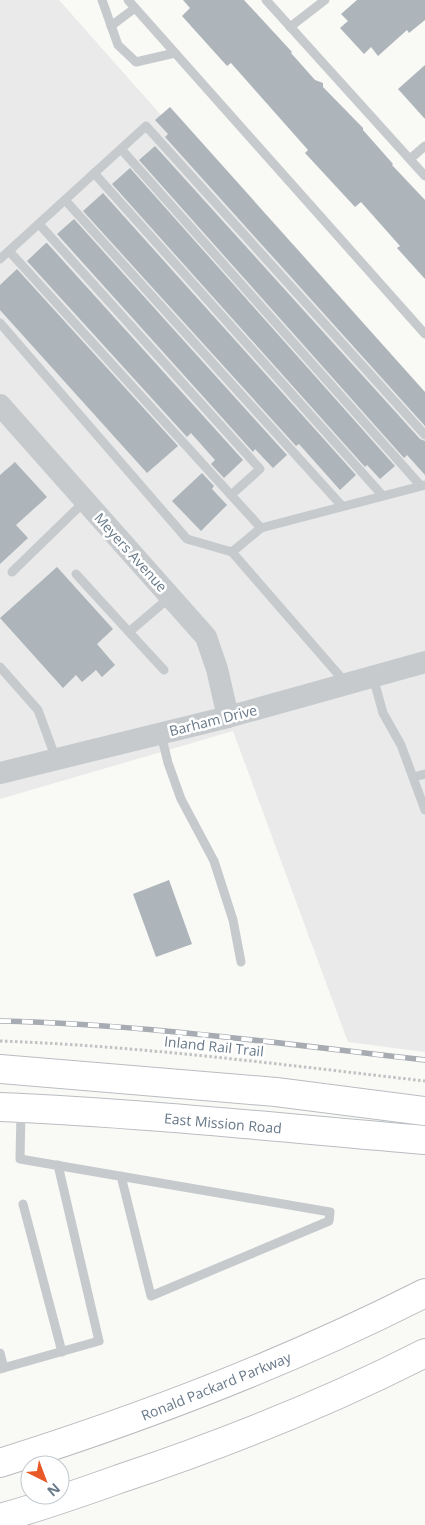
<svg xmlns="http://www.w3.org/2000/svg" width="425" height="1525" font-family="'Open Sans',sans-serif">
  <rect width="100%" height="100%" fill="#f9f9f6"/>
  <polygon fill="#e9eae9" points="0,0 59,0 425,413 425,1052 348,1042 233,731 0,799"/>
  <g fill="#adb5bb">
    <polygon points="183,0 244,0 292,52 291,53 315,80 323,83 323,87 363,128 363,130 393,164 392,165 425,200 425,279 397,248 400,246 361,202 355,207 305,153 308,150 231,63 227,66 182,16 190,8"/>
    <polygon points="357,0 425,0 425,20 409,33 407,30 378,56 371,47 364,54 340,28 348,21 341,14"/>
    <polygon points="425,65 425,119 398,89"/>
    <polygon points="170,107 425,392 425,426 165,137 168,134 155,120"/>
    <polygon points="155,146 420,439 425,441 425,475 407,455 404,458 139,160"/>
    <polygon points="130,168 395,466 380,479 367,465 365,467 112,184"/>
    <polygon points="103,193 356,475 340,490 299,444 296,446 83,211"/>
    <polygon points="74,219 287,455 273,468 255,449 253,452 57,234"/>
    <polygon points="46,243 47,243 243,460 224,478 211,464 215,460 191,433 187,437 27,261"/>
    <polygon points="17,269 178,446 147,473 0,310 0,285"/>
    <polygon points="15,462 47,497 16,525 28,538 0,564 0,475"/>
    <polygon points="202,473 214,486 212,489 227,505 201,531 172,501"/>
    <polygon points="57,567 113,629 97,644 115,665 102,677 96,670 82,682 76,675 63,688 0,618"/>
    <polygon points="169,880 192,944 156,957 133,894"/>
  </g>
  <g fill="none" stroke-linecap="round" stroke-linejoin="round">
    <g stroke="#b9bdc1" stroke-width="30">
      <g id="primary">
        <polyline points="0,1069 276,1092 425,1111"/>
        <path d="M0,1107C142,1113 283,1128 425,1140"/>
      </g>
    </g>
    <g stroke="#b9bcbf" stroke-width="30">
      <g id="motorway">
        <path d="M0,1463C146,1417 289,1362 425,1293"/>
        <path d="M0,1518C40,1507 80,1493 119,1479C224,1444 327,1403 425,1353"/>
      </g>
    </g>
    <path stroke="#c0c2c4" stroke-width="3" stroke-dasharray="2.5 2.5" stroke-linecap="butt" d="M0,1041C142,1046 284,1065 425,1081"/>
    <g stroke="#c6cacd" stroke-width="9">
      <polyline points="102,0 118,45 136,62 175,53"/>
      <polyline points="128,0 425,334"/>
      <polyline points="266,0 425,176"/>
      <polyline points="111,26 135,8"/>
      <polyline points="290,27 325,0"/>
      <polyline points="121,149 421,486"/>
      <polyline points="410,159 425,146"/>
      <polyline points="94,173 383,496"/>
      <polyline points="65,200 342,506"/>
      <polyline points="39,224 260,469 231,495"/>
      <polyline points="9,251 261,528"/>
      <polyline points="0,259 146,126 425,435"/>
      <polyline points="0,323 187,539 232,552 345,682"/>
      <polyline points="232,552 261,528 425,485"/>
      <polyline points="12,572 85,501"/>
      <polyline points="76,574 129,632"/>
      <polyline points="0,667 38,710 56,759"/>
      <polyline points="164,670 129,632 170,597"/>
      <polyline points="373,677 383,713 401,745 425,810"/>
      <polyline points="161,734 168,763 181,799 214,861 233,920 241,962"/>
      <polyline points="413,777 425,774"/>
      <polyline points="21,1111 20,1159 330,1212 329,1221 151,1296 121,1176"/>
      <polyline points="23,1204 62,1352"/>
      <polyline points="0,1353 4,1368"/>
      <polyline points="0,1369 99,1341 58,1165"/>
    </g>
    <g stroke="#c6cacd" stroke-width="22">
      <polyline points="0,405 206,637 217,669 228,717"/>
      <polyline points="0,773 228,717 425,662"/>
    </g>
    <use href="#primary" stroke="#fff" stroke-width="28"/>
    <use href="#motorway" stroke="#fff" stroke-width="28"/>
    <g stroke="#a6acb2" stroke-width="5.5">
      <path id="rail" d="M0,1021C142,1024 284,1044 425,1060"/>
    </g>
    <use href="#rail" stroke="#fff" stroke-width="4" stroke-dasharray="11" stroke-linecap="butt"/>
  </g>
  <g text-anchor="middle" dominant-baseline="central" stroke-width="5" stroke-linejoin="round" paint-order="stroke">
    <g font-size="14" fill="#677888" stroke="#fff">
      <text transform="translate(131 552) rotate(48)">Meyers Avenue</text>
      <text transform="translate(213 720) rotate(-14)">Barham Drive</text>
      <text transform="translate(214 1046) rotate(6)">Inland Rail Trail</text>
      <text transform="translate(223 1123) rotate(5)">East Mission Road</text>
      <text transform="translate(216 1386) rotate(-22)">Ronald Packard Parkway</text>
    </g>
  </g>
  <g transform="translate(45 1480) rotate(138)"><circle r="24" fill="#ffffff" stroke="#c2c9cf"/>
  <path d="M0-4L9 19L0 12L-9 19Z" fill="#e85927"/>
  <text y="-8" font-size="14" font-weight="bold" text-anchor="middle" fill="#677888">N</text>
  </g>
</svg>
